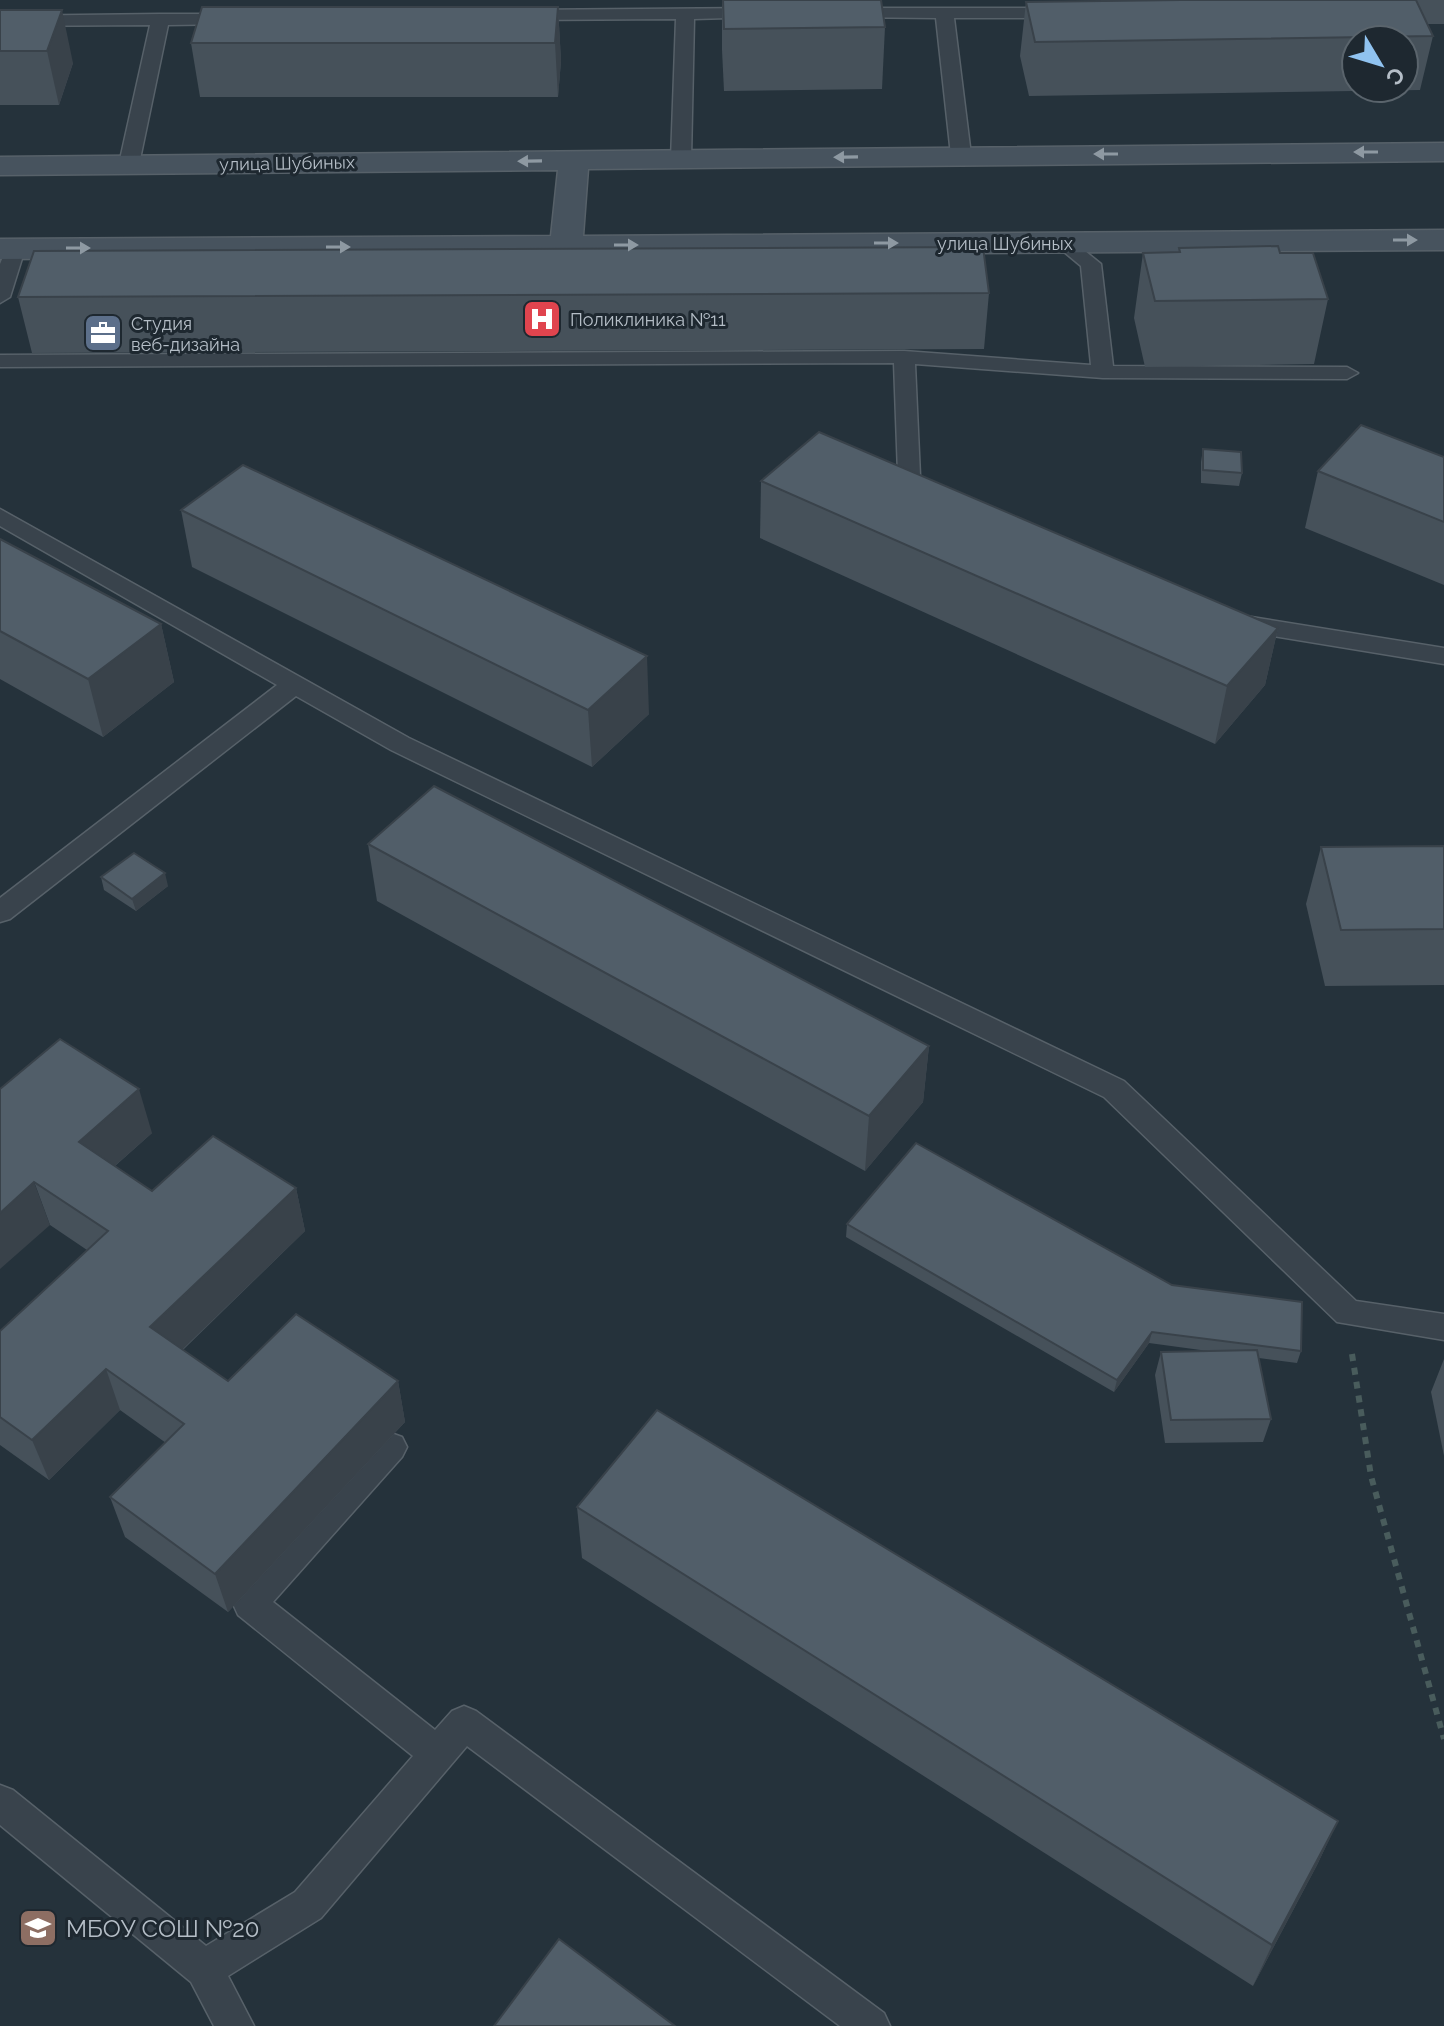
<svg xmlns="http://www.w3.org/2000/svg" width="1444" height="2026" font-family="Raleway,sans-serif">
  <rect width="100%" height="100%" fill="#25323b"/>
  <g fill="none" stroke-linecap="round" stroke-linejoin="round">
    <g stroke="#576169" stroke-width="3">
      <g id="lane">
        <polygon points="759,8 765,9 768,13 765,17 694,19 691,159 681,165 671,159 676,19 521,20 512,15 521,10"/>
        <polygon points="845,8 1063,8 1072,13 1063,18 954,18 971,155 961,161 951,155 936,18 839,17 836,13 839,9"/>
        <polygon points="160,14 235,14 244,19 235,24 168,25 139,164 129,170 119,164 150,25 0,26 0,16"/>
        <polygon points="1062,236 1069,238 1101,264 1113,366 1347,367 1358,373 1347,379 1103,378 915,364 921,498 925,503 922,508 914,510 902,507 899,502 894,363 0,367 0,355 904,351 1091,365 1081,266 1052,242"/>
        <polygon points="15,243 25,249 10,297 0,303 0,264 8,245"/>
        <polygon points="0,509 409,738 1124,1081 1356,1301 1444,1314 1444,1340 1337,1322 1104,1097 391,750 296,696 10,919 0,922 0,898 277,685 0,526"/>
        <polygon points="1239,615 1444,648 1444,664 1230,629 1227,623 1230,617"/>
        <polygon points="391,1433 402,1437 407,1447 402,1457 273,1602 435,1730 452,1711 464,1706 476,1711 884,2013 890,2026 840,2026 467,1746 321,1918 228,1976 254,2026 214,2026 191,1982 0,1825 0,1785 13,1790 206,1946 295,1892 413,1756 238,1615 233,1604 238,1593 380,1437"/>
      </g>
    </g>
    <g stroke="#576169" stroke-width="3">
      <polygon id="secondary" points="1444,143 1444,161 588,169 583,236 1444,230 1444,250 0,259 0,239 551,236 558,170 0,175 0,157"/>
    </g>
    <polyline stroke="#495c5c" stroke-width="6" stroke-dasharray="7 7" stroke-linecap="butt" points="1352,1354 1371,1476 1444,1739"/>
    <use href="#lane" fill="#39434c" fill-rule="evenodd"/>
    <use href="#secondary" fill="#47535e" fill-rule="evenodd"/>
  </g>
  <g fill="#46515a" fill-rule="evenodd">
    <polygon points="722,0 881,0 885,27 882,89 724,91 722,50"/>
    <path d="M1181,0H1444V24H1427L1433,36L1420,90L1029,96L1020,56L1026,2ZM1356,40H1404V88H1356Z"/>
    <polygon points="558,7 561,61 558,97 200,97 191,43"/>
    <polygon points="0,10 73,63 59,105 0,105"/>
    <polygon points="1179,248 1280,253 1328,299 1314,364 1145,367 1134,318 1143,253 1178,252"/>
    <polygon points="989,293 984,349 32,353 18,297"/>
    <polygon points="1203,449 1242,473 1239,486 1201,483 1201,462"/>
    <polygon points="1444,457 1444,585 1305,528 1318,471"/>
    <polygon points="761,481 1278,628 1265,685 1215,744 760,538"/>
    <polygon points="181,510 649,714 592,767 192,567"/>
    <polygon points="0,539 161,624 174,682 103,737 0,679"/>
    <polygon points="368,844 929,1046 923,1102 865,1171 377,901"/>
    <polygon points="1444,846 1444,985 1325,986 1306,904 1321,847"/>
    <polygon points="101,877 168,886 136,911 104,890"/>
    <polygon points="0,1089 152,1133 115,1166 152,1191 296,1188 305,1231 183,1350 228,1381 398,1381 405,1422 228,1612 125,1537 110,1497 166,1443 120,1410 49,1480 0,1445 0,1331 87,1250 50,1225"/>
    <polygon points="847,1224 1172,1285 1301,1351 1297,1363 1259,1358 1271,1419 1263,1442 1165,1443 1155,1375 1161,1352 1208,1351 1149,1343 1114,1392 846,1237"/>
    <polygon points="1444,1359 1444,1456 1431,1392"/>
    <polygon points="577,1507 1338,1821 1317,1865 1253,1986 582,1558"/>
  </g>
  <g fill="#39424a">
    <polygon points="558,7 561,61 558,97 555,43"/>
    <polygon points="62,10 73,63 59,105 47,51"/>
    <polygon points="161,624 174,682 103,737 88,679"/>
    <polygon points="1278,628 1265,685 1215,744 1227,686"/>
    <polygon points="647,656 649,714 592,767 588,710"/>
    <polygon points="165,873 168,886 136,911 132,899"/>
    <polygon points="929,1046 923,1102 865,1171 869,1116"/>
    <polygon points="139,1089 152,1133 93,1185 79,1142"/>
    <polygon points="34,1182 50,1225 0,1269 0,1213"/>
    <polygon points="296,1188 305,1231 163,1368 150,1327"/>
    <polygon points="1152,1332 1149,1343 1114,1392 1117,1380"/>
    <polygon points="106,1369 120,1410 49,1480 32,1440"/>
    <polygon points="398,1381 405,1422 228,1612 215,1574"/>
    <polygon points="1338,1821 1317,1865 1253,1986 1272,1945"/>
  </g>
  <g fill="#515e69" stroke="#39424a" stroke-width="2">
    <polygon points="723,0 881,0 885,27 724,29"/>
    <polygon points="1181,0 1416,0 1433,36 1035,42 1026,2"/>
    <polygon points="202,7 558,7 555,43 191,43"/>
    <polygon points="0,10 62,10 47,51 0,51"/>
    <polygon points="1278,246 1280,253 1313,253 1328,299 1155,301 1143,253 1180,252 1179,248"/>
    <polygon points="983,247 989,293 18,297 34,251"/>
    <polygon points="1361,425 1444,457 1444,522 1318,471"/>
    <polygon points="819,432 1278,628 1227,686 761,481"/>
    <polygon points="1203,449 1241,452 1242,473 1203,470"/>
    <polygon points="243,465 647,656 588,710 181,510"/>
    <polygon points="0,539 161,624 88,679 0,631"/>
    <polygon points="434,786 929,1046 869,1116 368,844"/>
    <polygon points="1444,846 1444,929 1341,930 1321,847"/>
    <polygon points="134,853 165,873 132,899 101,877"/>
    <polygon points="60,1039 139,1089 79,1142 152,1191 213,1136 296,1188 150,1327 228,1381 296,1314 398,1381 215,1574 110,1497 184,1424 106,1369 32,1440 0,1417 0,1331 108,1231 34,1182 0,1213 0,1089"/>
    <polygon points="916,1143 1172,1285 1302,1302 1301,1351 1152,1332 1117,1380 847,1224"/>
    <polygon points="1257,1350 1271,1419 1171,1420 1161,1352"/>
    <polygon points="657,1410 1338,1821 1272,1945 577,1507"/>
    <polygon points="559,1939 675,2026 494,2026"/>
  </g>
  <defs><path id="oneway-solid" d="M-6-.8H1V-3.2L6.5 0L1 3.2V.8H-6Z" transform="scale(2)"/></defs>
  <g fill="#8e99a2">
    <use href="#oneway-solid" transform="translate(1366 152) rotate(180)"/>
    <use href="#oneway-solid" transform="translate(1106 154) rotate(180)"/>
    <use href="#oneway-solid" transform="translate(846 157) rotate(179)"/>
    <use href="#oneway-solid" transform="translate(530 161) rotate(179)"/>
    <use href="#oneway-solid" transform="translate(1405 240)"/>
    <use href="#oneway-solid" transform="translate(886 243)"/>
    <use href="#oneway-solid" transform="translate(626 245)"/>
    <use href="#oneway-solid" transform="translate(338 247)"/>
    <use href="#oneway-solid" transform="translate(78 248)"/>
  </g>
  <defs>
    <g id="hospital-square" transform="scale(2)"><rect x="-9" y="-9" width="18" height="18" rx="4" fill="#e0444e" stroke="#1e2830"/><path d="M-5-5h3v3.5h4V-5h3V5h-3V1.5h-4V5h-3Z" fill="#fff"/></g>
    <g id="office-square" transform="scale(2)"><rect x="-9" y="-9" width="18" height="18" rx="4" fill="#5c6f8a" stroke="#1e2830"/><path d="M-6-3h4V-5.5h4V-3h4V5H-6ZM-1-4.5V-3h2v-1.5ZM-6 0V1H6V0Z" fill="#fff"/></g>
    <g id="school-square" transform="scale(2)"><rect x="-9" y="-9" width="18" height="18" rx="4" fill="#8d6e63" stroke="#1e2830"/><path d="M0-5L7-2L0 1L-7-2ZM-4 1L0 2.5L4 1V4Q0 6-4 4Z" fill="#fff"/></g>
  </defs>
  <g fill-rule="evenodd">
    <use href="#hospital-square" x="542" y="319"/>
    <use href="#office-square" x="103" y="333"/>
    <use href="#school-square" x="38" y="1928"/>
  </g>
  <g text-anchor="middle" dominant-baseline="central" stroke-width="6" stroke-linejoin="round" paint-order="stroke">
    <g font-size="18" fill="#b5bec7" stroke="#1e2830">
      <text transform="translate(287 163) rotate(-1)">улица Шубиных</text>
      <text x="1005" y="243">улица Шубиных</text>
    </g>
    <g font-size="18" fill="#b5bec7" stroke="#1e2830" text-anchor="start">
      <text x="570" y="319">Поликлиника №11</text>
      <text x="131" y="323">Студия<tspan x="131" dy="21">веб-дизайна</tspan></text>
    </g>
    <g font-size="24" fill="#b5bec7" stroke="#1e2830" text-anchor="start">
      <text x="66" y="1928">МБОУ СОШ №20</text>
    </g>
  </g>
  <g transform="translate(1380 64) rotate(128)"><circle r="38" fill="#1e2830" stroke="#5a646c" stroke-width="2"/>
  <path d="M0-6L14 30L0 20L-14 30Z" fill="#90c3f0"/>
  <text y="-12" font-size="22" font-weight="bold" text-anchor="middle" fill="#b5bec7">С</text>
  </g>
</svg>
